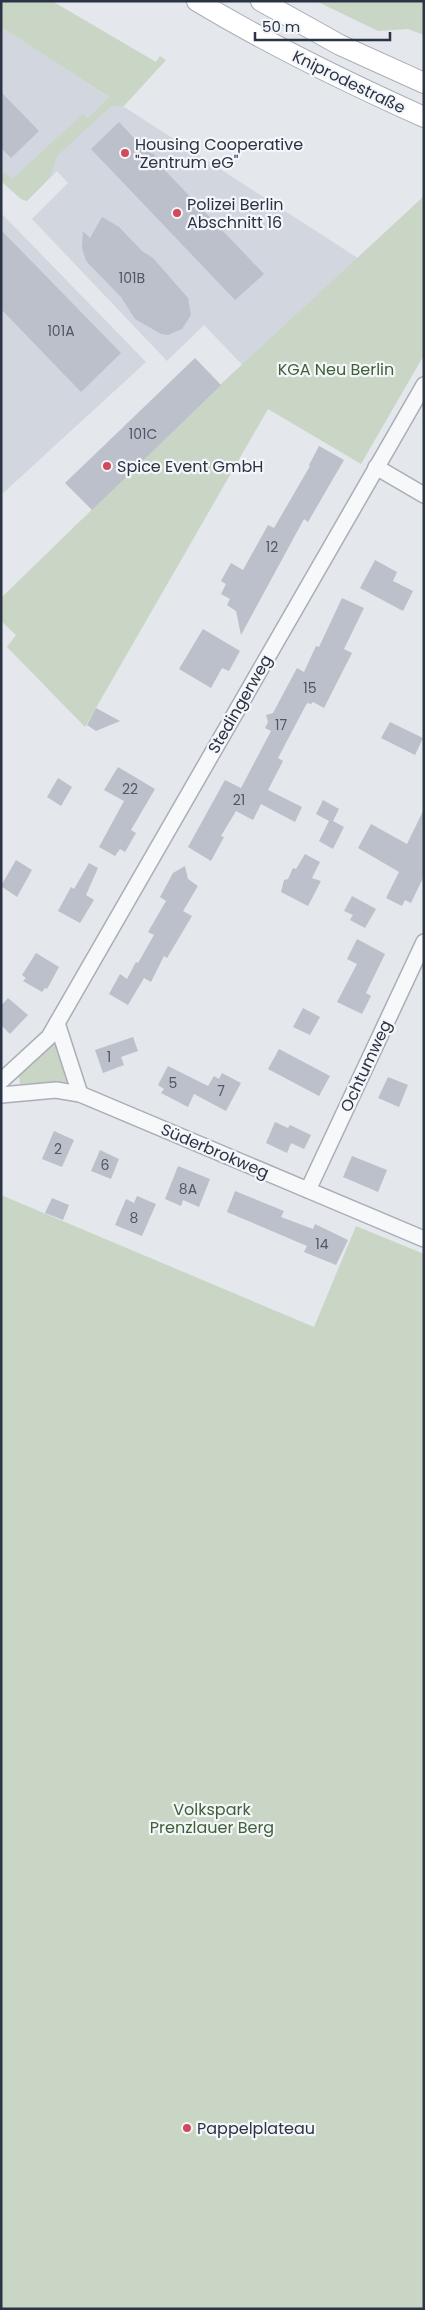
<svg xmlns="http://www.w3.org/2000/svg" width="425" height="2310" font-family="Poppins,sans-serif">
  <rect width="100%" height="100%" fill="#e4e7ec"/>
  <g fill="#d2d6de">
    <polygon points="1,27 115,101 367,264 252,375 204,325 167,361 32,219 68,183 57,171 27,201 21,199 1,181"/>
    <polygon points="1,213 146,362 1,495"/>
  </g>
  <g fill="#c9d6c5">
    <polygon points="1,1 52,1 156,62 160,56 166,60 124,106 111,106 57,156 50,177 27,201 21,199 1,181 1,175 5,172 12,179 83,114 88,118 109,97 1,27"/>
    <polygon points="316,1 424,1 424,35 408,29 378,31"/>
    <polygon points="424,196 424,355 361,464 268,409 85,727 7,647 16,635 1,621 1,598 221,384"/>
    <polygon points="52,1043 56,1044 67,1082 20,1084 19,1076"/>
    <polygon points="1,1195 314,1327 356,1226 424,1254 424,2309 1,2309"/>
  </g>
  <g fill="#bbc0ca">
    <polygon points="1,92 39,131 11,158 1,148"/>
    <polygon points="119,122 146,151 154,154 157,162 264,274 235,300 91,149"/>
    <polygon points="102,217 119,227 142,251 153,258 188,298 191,315 182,329 168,335 161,334 135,319 121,297 86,261 82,248 83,231 90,238"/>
    <polygon points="1,230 121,353 81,392 1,309"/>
    <polygon points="195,358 221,385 92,510 65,483"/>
    <polygon points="319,446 344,460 308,522 304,519 241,635 236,611 227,605 230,599 221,594 226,584 221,581 231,563 243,570 268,525 274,528 310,466 309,465"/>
    <polygon points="375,560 397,572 393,581 413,591 403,611 360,588"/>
    <polygon points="342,598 364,608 344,649 352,653 324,708 313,702 311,704 307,703 278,758 283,761 268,790 302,807 295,822 261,804 253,820 236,811 221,836 224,837 211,861 188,847 225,780 241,788 271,731 265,728 268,722 266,715 273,713 297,668 304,672 316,646 319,647"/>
    <polygon points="203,629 240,651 229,671 222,668 211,688 179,669"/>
    <polygon points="96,708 120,721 96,731 87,725"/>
    <polygon points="390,722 423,738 415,755 381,738"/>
    <polygon points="118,767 155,789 131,830 136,833 125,852 120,849 115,856 99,847 124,801 104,790"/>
    <polygon points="58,778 72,787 61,806 47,797"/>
    <polygon points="323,800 339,809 333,821 344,827 333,849 319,841 329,821 316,814"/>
    <polygon points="424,809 424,876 411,903 405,900 402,906 386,898 399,872 358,848 371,824 407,844"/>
    <polygon points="305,854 320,862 312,878 321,881 308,906 281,892 284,880 288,879 293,868 296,869"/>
    <polygon points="16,860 32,870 17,897 1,886"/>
    <polygon points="89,863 98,868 86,895 94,900 80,923 58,911 71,887 74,889"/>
    <polygon points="185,866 188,879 198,886 183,911 192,916 167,958 164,956 151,982 144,978 128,1005 109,994 120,974 127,979 136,962 138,963 154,935 148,932 166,901 160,897 173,873"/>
    <polygon points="352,896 376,909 365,928 350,920 353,915 344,911"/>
    <polygon points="357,939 385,954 366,993 371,996 362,1014 337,1002 357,964 347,959"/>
    <polygon points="36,953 59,967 47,989 45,988 42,992 23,981 26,978 22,975"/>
    <polygon points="8,998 28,1015 10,1034 1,1025 1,1006"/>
    <polygon points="303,1008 320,1017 310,1035 293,1027"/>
    <polygon points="133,1037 138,1051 121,1057 124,1065 103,1073 95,1050"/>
    <polygon points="279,1049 330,1076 319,1096 268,1069"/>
    <polygon points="168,1066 208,1086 214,1076 219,1079 222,1073 241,1083 226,1111 194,1094 188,1107 161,1093 164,1089 158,1085"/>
    <polygon points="388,1077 408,1085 399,1107 378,1098"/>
    <polygon points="275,1122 288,1128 290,1125 311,1135 304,1149 291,1143 287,1153 266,1143"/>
    <polygon points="54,1131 74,1140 62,1167 42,1159"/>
    <polygon points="100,1150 119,1159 111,1179 91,1171"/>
    <polygon points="352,1156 387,1170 378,1192 343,1177"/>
    <polygon points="178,1166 210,1179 199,1207 183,1200 181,1206 165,1199"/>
    <polygon points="235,1191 284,1211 281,1217 313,1229 315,1224 348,1240 336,1265 304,1252 307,1246 227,1212"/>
    <polygon points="137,1196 156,1204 142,1236 115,1225 126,1199 134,1203"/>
    <polygon points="52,1198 69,1205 63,1220 45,1213"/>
  </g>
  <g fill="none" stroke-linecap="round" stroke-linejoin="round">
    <g stroke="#a9aeb7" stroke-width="18">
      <g id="street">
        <polyline points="376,467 424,495"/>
        <polyline points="57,1023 80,1094"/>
        <polyline points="1,1081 49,1037 424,385"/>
        <polyline points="1,1095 56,1090 80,1094 424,1239"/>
        <polyline points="308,1190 424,942"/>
      </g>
    </g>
    <g stroke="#a9aeb7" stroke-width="22">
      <g id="secondary">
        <path d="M197,1C270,45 346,82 424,117"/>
        <polyline points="261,1 340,45 424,83"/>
      </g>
    </g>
    <use href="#street" stroke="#f7f8fa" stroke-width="15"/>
    <use href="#secondary" stroke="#fff" stroke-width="20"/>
  </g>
  <g fill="#d1495b" stroke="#f4f6f9" stroke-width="2">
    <circle cx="125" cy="153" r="5"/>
    <circle cx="177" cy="213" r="5"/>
    <circle cx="107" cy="466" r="5"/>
    <circle cx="187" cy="2128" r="5"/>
  </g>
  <g text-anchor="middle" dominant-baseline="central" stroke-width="4.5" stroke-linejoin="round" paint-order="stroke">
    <g font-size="14" fill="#4f5766">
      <text x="132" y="278">101B</text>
      <text x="61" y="331">101A</text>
      <text x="143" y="434">101C</text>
      <text x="272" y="547">12</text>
      <text x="310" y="688">15</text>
      <text x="281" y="725">17</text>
      <text x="130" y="789">22</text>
      <text x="239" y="800">21</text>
      <text x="109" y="1057">1</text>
      <text x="173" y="1083">5</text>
      <text x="221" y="1091">7</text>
      <text x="58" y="1149">2</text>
      <text x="105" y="1165">6</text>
      <text x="188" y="1189">8A</text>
      <text x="134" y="1218">8</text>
      <text x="322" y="1244">14</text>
    </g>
    <g font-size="16" fill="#2b3445" stroke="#f4f6f9">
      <text transform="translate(349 82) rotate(26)">Kniprodestraße</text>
      <text transform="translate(240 704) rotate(-60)">Stedingerweg</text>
      <text transform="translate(366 1066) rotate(-65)">Ochtumweg</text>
      <text transform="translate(215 1151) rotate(23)">Süderbrokweg</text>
    </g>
    <g font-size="16" fill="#2b3445" stroke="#f4f6f9" text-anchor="start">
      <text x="135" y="144">Housing Cooperative<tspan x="135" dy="18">"Zentrum eG"</tspan></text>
      <text x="187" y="204">Polizei Berlin<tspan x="187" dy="18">Abschnitt 16</tspan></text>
      <text x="117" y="466">Spice Event GmbH</text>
      <text x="197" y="2128">Pappelplateau</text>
    </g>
    <g font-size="16" fill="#3f6138" stroke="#f4f6f9">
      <text x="336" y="369">KGA Neu Berlin</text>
      <text x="212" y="1809">Volkspark<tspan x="212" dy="18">Prenzlauer Berg</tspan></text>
    </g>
  </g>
  <rect width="425" height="2310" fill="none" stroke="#2b3445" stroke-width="5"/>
  <path d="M255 32v8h135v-8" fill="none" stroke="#2b3445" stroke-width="2.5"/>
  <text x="262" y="32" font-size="15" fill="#2b3445" stroke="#f4f6f9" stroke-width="4" paint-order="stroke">50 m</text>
</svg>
